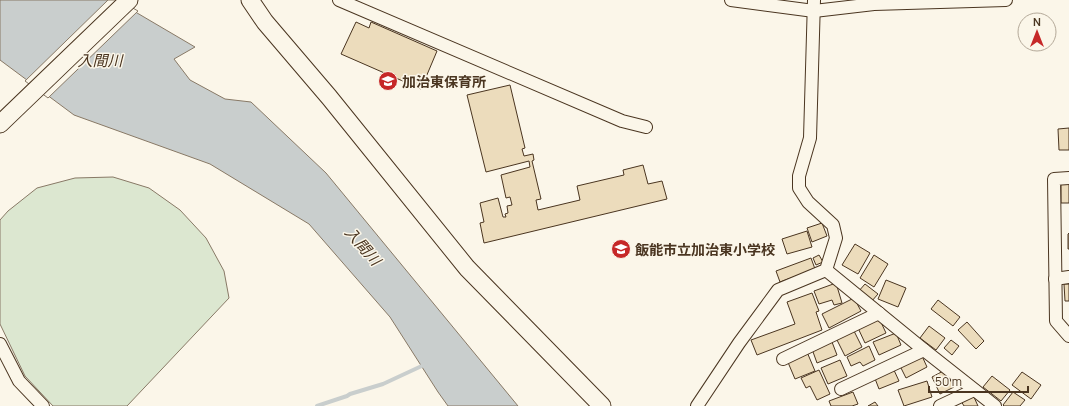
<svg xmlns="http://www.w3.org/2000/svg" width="1069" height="406" font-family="Manrope,'Noto Sans JP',sans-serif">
  <rect width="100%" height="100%" fill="#fbf6e9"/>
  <polygon fill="#dce7d0" stroke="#887966" points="113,177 149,188 180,210 206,238 224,271 229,298 127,406 53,406 25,376 0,324 0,220 8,211 37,188 75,178"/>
  <polygon fill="#c9cecd" stroke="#887966" points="0,0 115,0 195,47 174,59 190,80 225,99 251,102 326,173 518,406 448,406 438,392 390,317 309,224 210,164 74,115 0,60"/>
  <polygon fill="#fbf6e9" stroke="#887966" points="108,0 119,0 138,11 48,98 25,81"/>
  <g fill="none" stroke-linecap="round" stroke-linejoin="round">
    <polyline stroke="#c9cecd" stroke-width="4" points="317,406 347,396 350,394 383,384 426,364"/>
  </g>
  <g fill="#ecdcbc" stroke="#4a3520">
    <polygon points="356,22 369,28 371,22 437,51 421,89 341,54"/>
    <polygon points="510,85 525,148 522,149 524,156 533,154 534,160 532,161 541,199 536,200 538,210 580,200 577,186 624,175 623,170 643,165 648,184 662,181 667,199 484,243 480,223 484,222 480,203 498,198 503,217 506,217 505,214 508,213 507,206 512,205 510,197 506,198 501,175 530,167 529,161 486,172 467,95"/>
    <polygon points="1069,128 1069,150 1059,150 1058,129"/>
    <rect x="1061" y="184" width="8" height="19"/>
    <polygon points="822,223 827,236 812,242 807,228"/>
    <polygon points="807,231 812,247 787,254 782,239"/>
    <polygon points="1069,233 1069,249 1068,249 1068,234"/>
    <polygon points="855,244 870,253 858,274 842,265"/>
    <polygon points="819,255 823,262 816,265 813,258"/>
    <polygon points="874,255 888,264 874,287 860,278"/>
    <polygon points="811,258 815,269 780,282 776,271"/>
    <polygon points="886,280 906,288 898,307 878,299"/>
    <polygon points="836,283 842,303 834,305 832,300 819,304 814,291"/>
    <polygon points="865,284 878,294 871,302 858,292"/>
    <polygon points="1064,284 1069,284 1069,301 1065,301"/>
    <polygon points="812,293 819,311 816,312 822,330 757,355 751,340 795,324 787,302"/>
    <polygon points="854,298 861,311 829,328 822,314"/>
    <polygon points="938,300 960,317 953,326 931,309"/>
    <polygon points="879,318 886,333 865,343 858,328"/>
    <polygon points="967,322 984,341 976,349 958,330"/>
    <polygon points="929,326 945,338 936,350 920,338"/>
    <polygon points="853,329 862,347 845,356 836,338"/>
    <polygon points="896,333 901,345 879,355 873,342"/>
    <polygon points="951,340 959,346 952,355 944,348"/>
    <polygon points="832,342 837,355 817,363 812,349"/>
    <polygon points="869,346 875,360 863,366 860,362 851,366 847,357"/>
    <polygon points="807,352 815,371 795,379 787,360"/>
    <polygon points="922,356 927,367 906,378 900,366"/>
    <polygon points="840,360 847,376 828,384 821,368"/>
    <polygon points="893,368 899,381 879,389 874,376"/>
    <polygon points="819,370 830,394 817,400 810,386 806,388 801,378"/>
    <polygon points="945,370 954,387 940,394 932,377"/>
    <polygon points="1022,372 1041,385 1031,399 1012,385"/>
    <polygon points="992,376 1010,390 1001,401 983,387"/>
    <polygon points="927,381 932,397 904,406 898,390"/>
    <polygon points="853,392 858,404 852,406 831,406 829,401"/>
    <polygon points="1013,392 1025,400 1020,406 1004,406 1003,405"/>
    <polygon points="973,395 978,406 964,406 961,401"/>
    <polygon points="875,402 878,406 868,406"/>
  </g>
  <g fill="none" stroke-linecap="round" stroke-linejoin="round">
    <g stroke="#4a3520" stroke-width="14">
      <g id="street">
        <polyline points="339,0 622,121 646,127"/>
        <polyline points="731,0 814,11 874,4 1006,0"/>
        <polyline points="1069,178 1054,179 1056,321 1069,336"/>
        <polyline points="826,270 924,350 995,406"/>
        <polyline points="1055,279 1069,277"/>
        <polyline points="0,344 19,381 43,406"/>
        <polyline points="783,359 879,313"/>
        <polyline points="841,389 924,350"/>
        <polyline points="697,406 739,343 778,290 826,270 836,238 833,225 808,202 799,188 799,176 810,138 814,0"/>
        <polyline points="940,406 974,390"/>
      </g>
    </g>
    <g stroke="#4a3520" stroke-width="19">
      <g id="secondary">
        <polyline points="250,0 265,22 329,97 467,268 602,406"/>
        <polyline points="0,124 129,0"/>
      </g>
    </g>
    <use href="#street" stroke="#fbf6e9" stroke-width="12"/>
    <use href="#secondary" stroke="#fbf6e9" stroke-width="17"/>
  </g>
  <defs>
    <g id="school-disc" transform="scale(1)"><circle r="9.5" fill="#c62828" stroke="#fbf6e9"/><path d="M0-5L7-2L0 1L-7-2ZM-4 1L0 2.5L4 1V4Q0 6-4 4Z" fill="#fff"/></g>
  </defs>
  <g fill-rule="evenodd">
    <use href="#school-disc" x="388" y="81"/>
    <use href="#school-disc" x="621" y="249"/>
  </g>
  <g text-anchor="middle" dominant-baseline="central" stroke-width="3" stroke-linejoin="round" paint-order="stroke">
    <g font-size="14" font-weight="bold" fill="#4a3520" stroke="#fbf6e9" text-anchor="start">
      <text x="402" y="81">加治東保育所</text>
      <text x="635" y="249">飯能市立加治東小学校</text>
    </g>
    <g font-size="15" font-style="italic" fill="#4a3520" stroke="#fbf6e9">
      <text x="100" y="60">入間川</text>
      <text transform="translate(363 246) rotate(49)">入間川</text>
    </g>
  </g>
  <g transform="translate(1037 32)"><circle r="19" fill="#fbf6e9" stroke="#b4a999"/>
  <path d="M0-3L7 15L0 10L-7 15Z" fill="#c62828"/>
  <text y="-6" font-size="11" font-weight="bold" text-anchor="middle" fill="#4a3520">N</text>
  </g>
  <path d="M929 386v6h99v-6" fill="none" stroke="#4a3520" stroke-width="2"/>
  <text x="935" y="386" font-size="12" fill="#4a3520" stroke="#fbf6e9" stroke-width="3" paint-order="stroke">50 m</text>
</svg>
